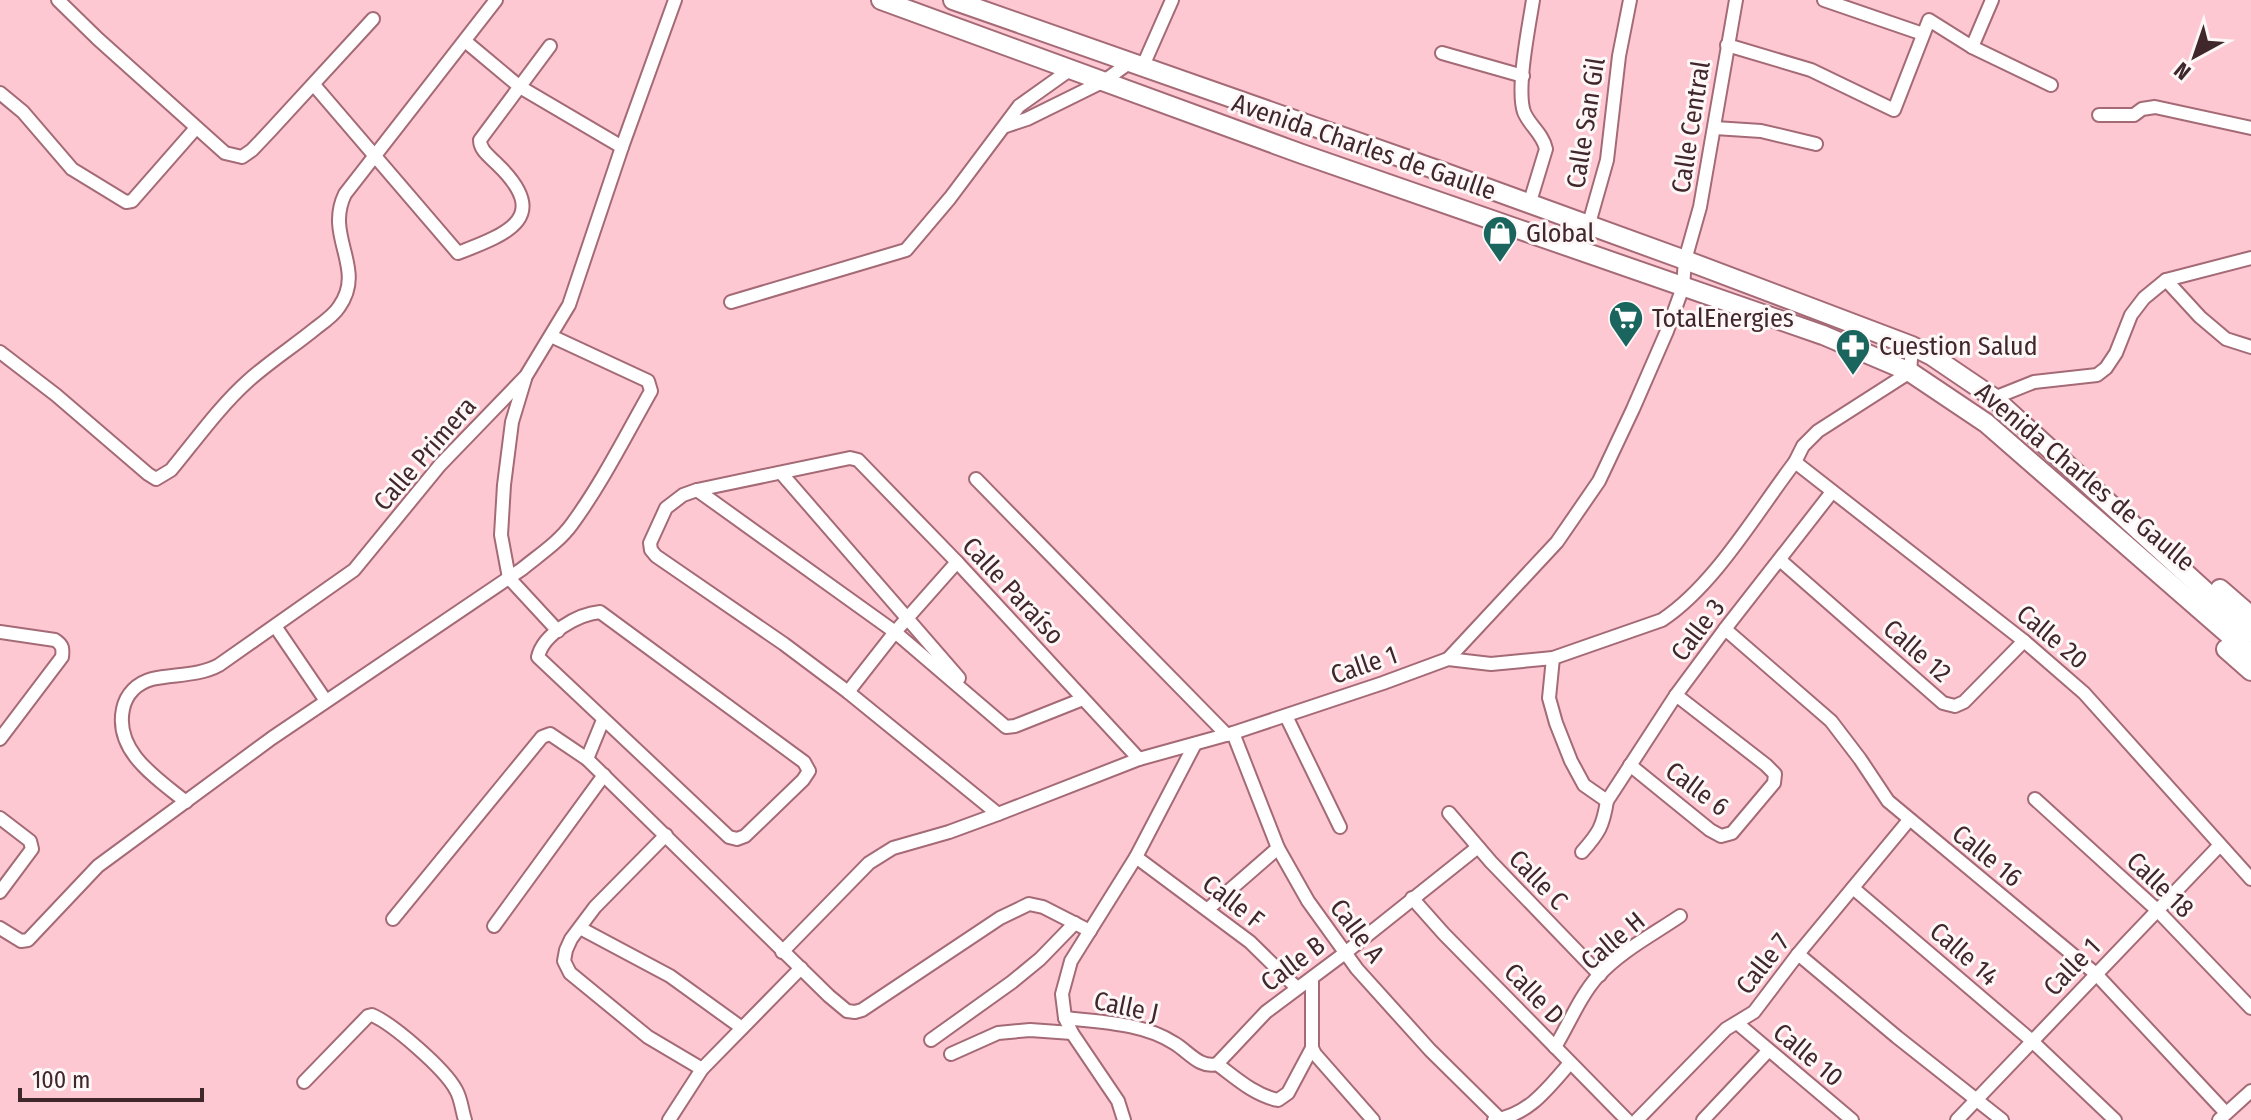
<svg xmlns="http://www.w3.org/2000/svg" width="2251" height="1120" font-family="'Fira Sans Condensed',sans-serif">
  <rect width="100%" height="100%" fill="#fdc8d2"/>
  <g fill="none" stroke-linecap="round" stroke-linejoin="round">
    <g stroke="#a46a76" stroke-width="16">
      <g id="minor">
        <polyline points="58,0 98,39 225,153 242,157 252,150 270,131 373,19"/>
        <polyline points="1824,0 1923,34"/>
        <polyline points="465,41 520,87 622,147"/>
        <polyline points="1727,45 1811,70 1894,110 1929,20 1972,47 2051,85"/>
        <polyline points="1972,47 1992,0"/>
        <polyline points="1442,53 1523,76"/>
        <polyline points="1142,68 1172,0"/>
        <path d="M314,85L458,253C511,233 551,216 497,164C489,156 480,150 480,140L550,46"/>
        <polyline points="0,93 23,112 72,169 126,202 132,201 196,128"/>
        <polyline points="2099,115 2134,115 2142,109 2155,107 2251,128"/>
        <polyline points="1006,126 1027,119 1104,81 1129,63"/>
        <polyline points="1715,128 1761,131 1816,144"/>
        <path d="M1529,205L1546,149C1543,134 1529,125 1524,112C1516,89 1529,26 1533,0"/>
        <polyline points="1572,247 1588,227 1607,160 1619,56 1630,0"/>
        <polyline points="2166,280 2200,317 2226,339 2251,347"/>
        <polyline points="731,302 906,250 950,198 1019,106 1071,69"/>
        <path d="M0,352L56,395L148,474L156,479L171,470C195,441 220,406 248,381C269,362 294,346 316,328C324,322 334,315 339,307C367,268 324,237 345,194L496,0"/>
        <polyline points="525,379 512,422 504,485 501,535 509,578 558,631"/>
        <polyline points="1994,398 2034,382 2097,375 2106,368 2116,353 2131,315 2144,298 2166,280 2251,258"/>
        <polyline points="1795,462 2024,641 2084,693 2251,879"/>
        <polyline points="782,474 959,678"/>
        <polyline points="976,479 1227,735"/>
        <polyline points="697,490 850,458 858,460 957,562 1139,759"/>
        <polyline points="1780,560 1943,703 1955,706 1964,702 2024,641"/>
        <path d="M600,612L804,762L809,771L803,780L745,836L737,839L729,837L538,657C543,634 578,614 600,612Z"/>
        <polyline points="275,626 326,701"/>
        <polyline points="1725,629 1831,721 1860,759 1888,801 2096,974 2226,1113"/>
        <path d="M0,632L55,640C63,645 63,649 62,657L0,739"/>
        <polyline points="1553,658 1549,698 1556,723 1571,761 1584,785 1607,801"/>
        <polyline points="1448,659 1557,542 1599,481 1633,409 1667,331 1683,287 1685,260 1700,207 1736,0"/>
        <polyline points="848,692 895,632 957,562"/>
        <polyline points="1286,716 1340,827"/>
        <polyline points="1233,733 1278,848 1308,901 1357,969 1430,1050 1500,1119"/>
        <polyline points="587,759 603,720"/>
        <polyline points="1630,765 1710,830 1721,836 1732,833 1774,783 1775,774 1766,765 1676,695"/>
        <polyline points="2035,799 2157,910 2251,1008"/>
        <path d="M186,802C158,779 114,752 123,709C126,694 137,683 152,679C174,674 199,676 219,665L354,570L440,465L526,376L569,305L622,147L675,0"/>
        <polyline points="1449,813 1491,862 1600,975"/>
        <polyline points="998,814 848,692 784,644 656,556 651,550 650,543 666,508 683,495 697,490 895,632 1006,727 1015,726 1083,699"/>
        <polyline points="0,818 30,841 32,849 0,892"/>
        <polyline points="666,835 595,907 571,939 566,950 564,961 570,973 648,1037 702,1069"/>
        <path d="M1582,852C1599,833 1603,826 1607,801L1676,695L1725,629L1832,492"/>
        <polyline points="1136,857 1250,942 1297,988"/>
        <polyline points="1853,888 2032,1041 2115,1120"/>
        <polyline points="1412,898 1444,934 1627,1120"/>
        <polyline points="1208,909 1278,848"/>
        <polyline points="393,919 542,737 550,734 587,759 829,996 847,1011 855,1012 862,1010 1000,918 1029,904 1043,907 1090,931"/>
        <polyline points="494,926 604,775"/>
        <path d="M0,928L21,941L28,940L98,866L272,738L522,569C539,555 559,542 572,524C602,483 626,435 651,391L648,381L551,336"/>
        <polyline points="580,928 670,976 742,1028"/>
        <path d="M782,952L869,863L893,848L949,832L998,814L1139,759L1233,733L1383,683L1448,659L1491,664L1553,658L1662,620C1715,585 1756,513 1795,462L1803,446L1818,431L1910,372L1912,346"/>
        <polyline points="1798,954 1897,1037 2002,1120"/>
        <polyline points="1312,978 1312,1048 1315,1054 1373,1120"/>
        <path d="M1065,1018C1101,1022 1143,1023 1174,1043C1188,1051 1200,1069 1217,1064"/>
        <polyline points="1737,1023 1852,1120"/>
        <polyline points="931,1040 1012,982 1040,959 1075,923"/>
        <path d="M1555,1047C1569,1024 1580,996 1598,976C1621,951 1652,935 1680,916"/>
        <polyline points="951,1054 998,1033 1030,1030 1072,1033"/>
        <polyline points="1217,1064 1266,1012 1345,953 1478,847"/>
        <path d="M1217,1064C1236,1078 1254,1095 1278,1100L1288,1093L1312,1048"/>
        <path d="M304,1082L368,1016L372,1015C393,1024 445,1069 456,1090C461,1098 462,1111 465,1120"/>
        <polyline points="669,1120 702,1069 801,968"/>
        <polyline points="1124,1120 1118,1101 1072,1033 1065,1018 1062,994 1071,961 1136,857 1195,744"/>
        <path d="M1494,1120C1529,1115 1548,1088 1570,1063"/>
        <polyline points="1637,1120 1726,1029 1754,1012 1798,954 1909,820"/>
        <polyline points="1703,1120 1768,1051"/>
        <polyline points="1957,1120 2220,845"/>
        <polyline points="2219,1120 2251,1091"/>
      </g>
    </g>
    <g stroke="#a46a76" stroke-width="22">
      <g id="primary">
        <polyline points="881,0 1302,154 1823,335 1910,372 1986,423 2251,654"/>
        <polyline points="953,0 1440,171 1685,260 1912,346 1932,356 1994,398 2251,633"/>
        <polyline points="2220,589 2251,616"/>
        <polyline points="2226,649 2251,671"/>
      </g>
    </g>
    <use href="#minor" stroke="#fff" stroke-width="12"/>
    <use href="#primary" stroke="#fff" stroke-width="18"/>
  </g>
  <defs>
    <g id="shop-pin" transform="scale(1.8)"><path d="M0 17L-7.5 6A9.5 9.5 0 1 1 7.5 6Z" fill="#1a665f" stroke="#fef7f8"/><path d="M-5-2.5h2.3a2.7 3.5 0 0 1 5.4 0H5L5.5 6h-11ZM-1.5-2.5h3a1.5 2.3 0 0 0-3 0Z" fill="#fff"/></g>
    <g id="supermarket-pin" transform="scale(1.8)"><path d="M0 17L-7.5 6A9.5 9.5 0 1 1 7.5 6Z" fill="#1a665f" stroke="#fef7f8"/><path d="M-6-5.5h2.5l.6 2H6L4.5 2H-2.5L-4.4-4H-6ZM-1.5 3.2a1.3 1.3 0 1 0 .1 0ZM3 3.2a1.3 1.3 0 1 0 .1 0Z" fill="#fff"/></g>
    <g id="pharmacy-pin" transform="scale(1.8)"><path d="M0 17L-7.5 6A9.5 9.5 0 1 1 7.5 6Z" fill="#1a665f" stroke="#fef7f8"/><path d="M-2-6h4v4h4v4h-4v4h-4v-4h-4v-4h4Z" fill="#fff"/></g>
  </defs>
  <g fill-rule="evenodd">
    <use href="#shop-pin" x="1500" y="233"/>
    <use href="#supermarket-pin" x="1626" y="318"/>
    <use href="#pharmacy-pin" x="1853" y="346"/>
  </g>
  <g text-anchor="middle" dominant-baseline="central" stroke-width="6" stroke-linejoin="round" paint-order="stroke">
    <g font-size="26" fill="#40272c" stroke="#fef7f8">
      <text transform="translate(1586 123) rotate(-81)">Calle San Gil</text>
      <text transform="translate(1691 127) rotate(-81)">Calle Central</text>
      <text transform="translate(1364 147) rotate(19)">Avenida Charles de Gaulle</text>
      <text transform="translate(425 454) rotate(-49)">Calle Primera</text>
      <text transform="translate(2085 477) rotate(40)">Avenida Charles de Gaulle</text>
      <text transform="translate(1013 591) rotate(47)">Calle Paraíso</text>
      <text transform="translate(1698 630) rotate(-53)">Calle 3</text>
      <text transform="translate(2052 637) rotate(40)">Calle 20</text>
      <text transform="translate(1917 651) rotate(41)">Calle 12</text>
      <text transform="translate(1364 665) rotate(-19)">Calle 1</text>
      <text transform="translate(1697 789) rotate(37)">Calle 6</text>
      <text transform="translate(1987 856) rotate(39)">Calle 16</text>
      <text transform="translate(1538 880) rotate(46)">Calle C</text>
      <text transform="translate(2160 885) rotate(44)">Calle 18</text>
      <text transform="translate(1233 902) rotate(38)">Calle F</text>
      <text transform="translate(1357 931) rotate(53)">Calle A</text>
      <text transform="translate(1613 941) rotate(-40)">Calle H</text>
      <text transform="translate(1964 954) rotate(41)">Calle 14</text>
      <text transform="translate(1293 964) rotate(-37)">Calle B</text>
      <text transform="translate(1763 964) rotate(-52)">Calle 7</text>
      <text transform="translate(2072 967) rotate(-46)">Calle 1</text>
      <text transform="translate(1534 994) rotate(46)">Calle D</text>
      <text transform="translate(1126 1007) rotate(12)">Calle J</text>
      <text transform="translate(1808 1055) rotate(40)">Calle 10</text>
    </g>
    <g font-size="26" fill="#40272c" stroke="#fef7f8" text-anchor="start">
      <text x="1526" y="233">Global</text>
      <text x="1652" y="318">TotalEnergies</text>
      <text x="1879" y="346">Cuestion Salud</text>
    </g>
  </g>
  <g transform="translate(2195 56) rotate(220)" stroke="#fef7f8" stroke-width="6" paint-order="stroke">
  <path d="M0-6L14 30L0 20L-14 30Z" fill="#40272c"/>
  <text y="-12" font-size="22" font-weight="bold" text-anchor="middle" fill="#40272c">N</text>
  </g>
  <path d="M20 1088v12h182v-12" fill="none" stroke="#40272c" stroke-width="4"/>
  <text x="32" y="1088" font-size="24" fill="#40272c" stroke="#fef7f8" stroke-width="6" paint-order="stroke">100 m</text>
</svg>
